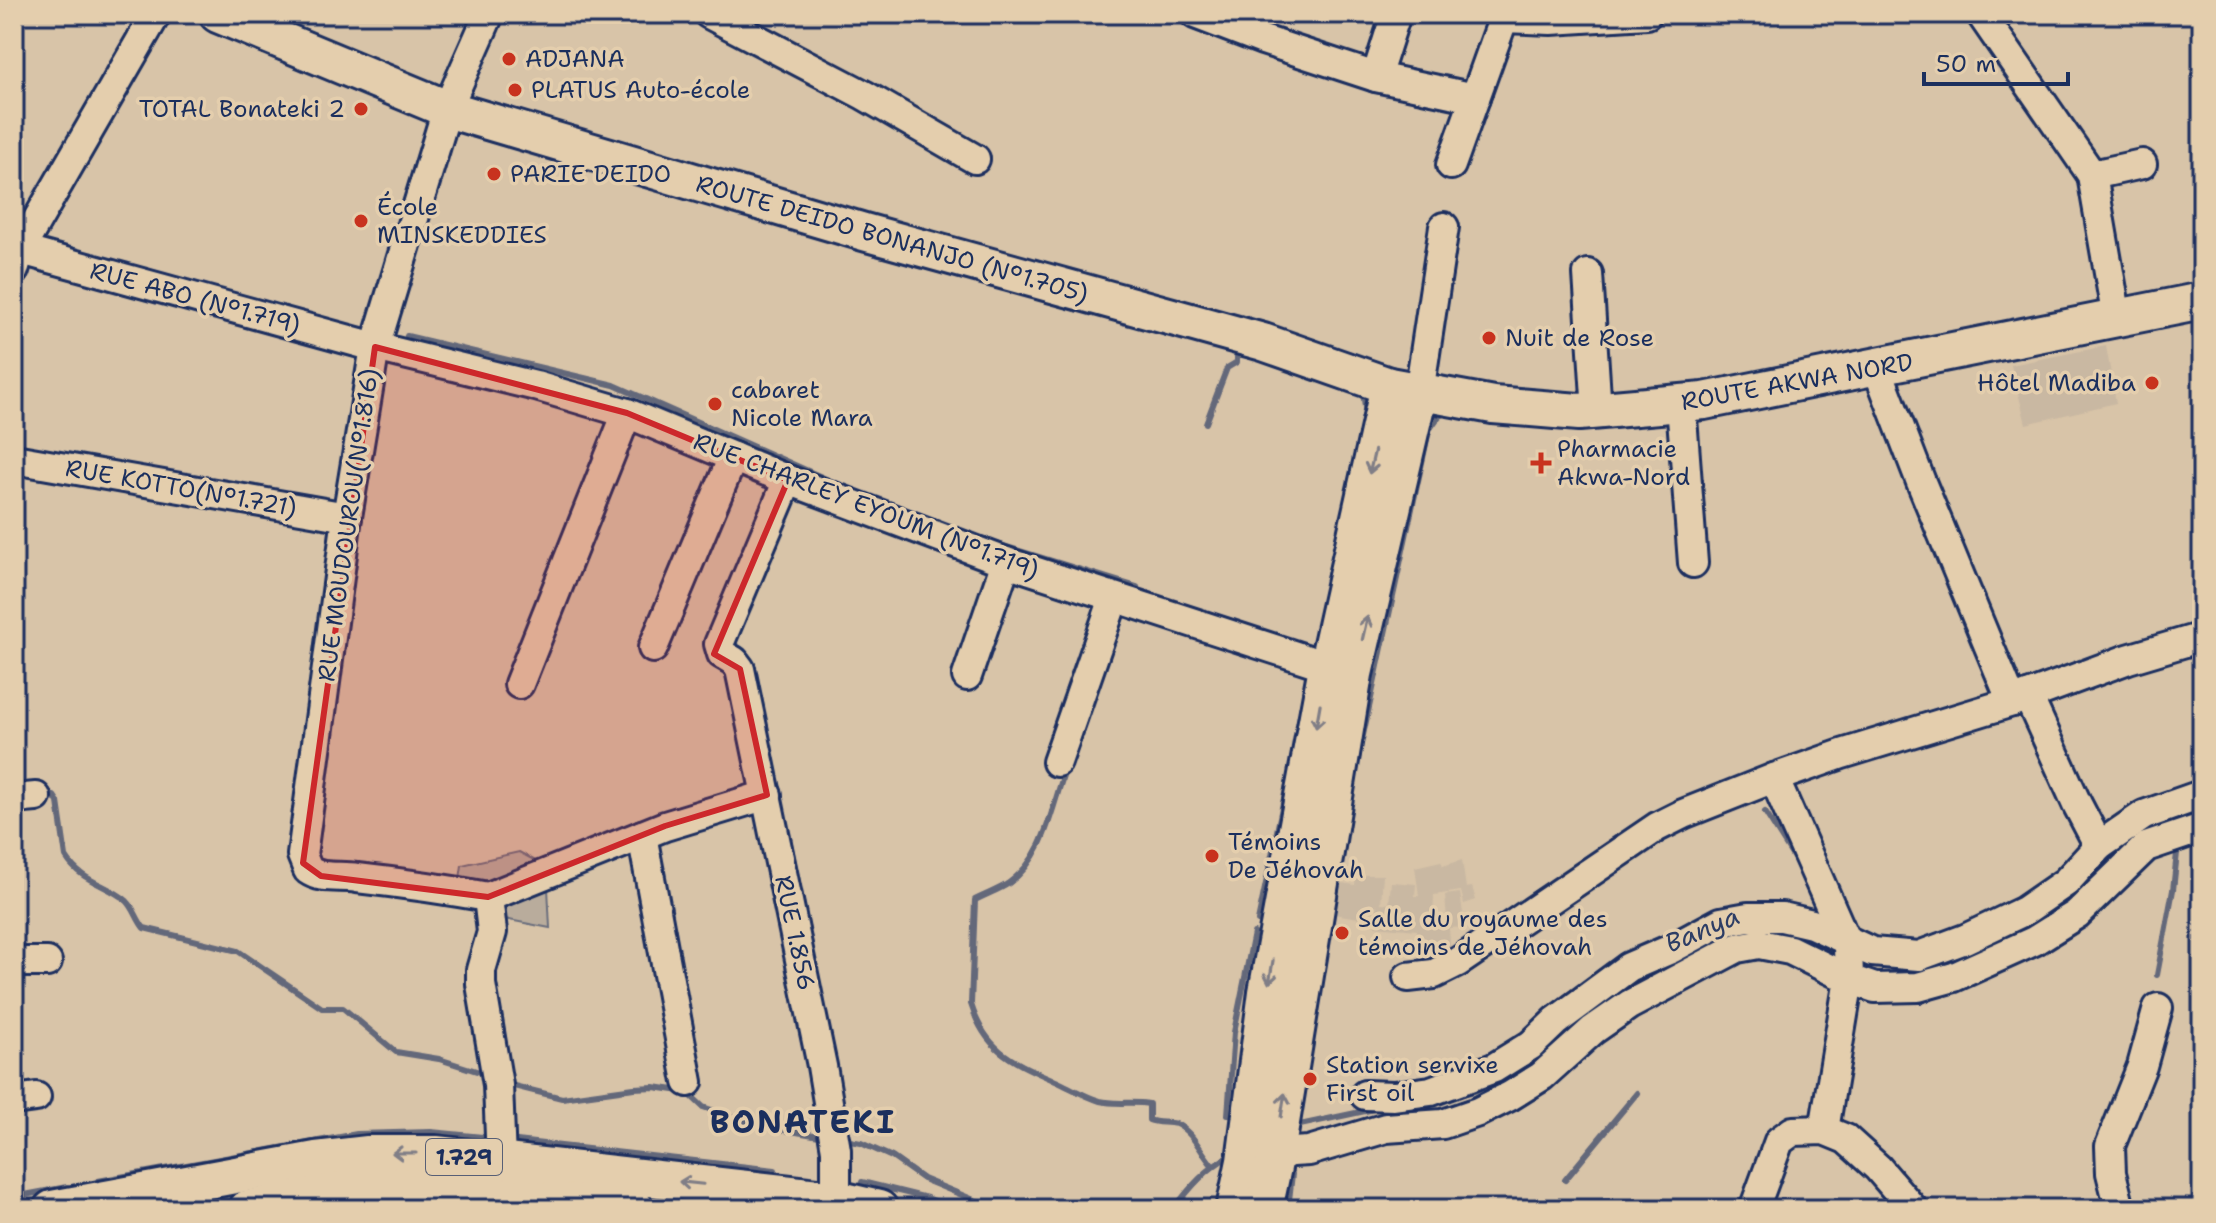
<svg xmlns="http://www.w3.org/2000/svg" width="2216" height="1223" font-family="'Shantell Sans',sans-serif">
  <rect width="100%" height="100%" fill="#d8c4a8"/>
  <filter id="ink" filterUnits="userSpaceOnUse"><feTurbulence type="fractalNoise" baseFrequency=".0125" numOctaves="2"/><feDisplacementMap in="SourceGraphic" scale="16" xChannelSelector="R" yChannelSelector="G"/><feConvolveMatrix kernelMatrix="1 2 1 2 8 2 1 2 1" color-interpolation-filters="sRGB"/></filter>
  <g filter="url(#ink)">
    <g fill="#c9b8a2">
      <polygon points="2106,346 2116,403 2026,424 2011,365"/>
      <polygon points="1462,860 1466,888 1472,887 1476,900 1464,904 1461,891 1434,895 1433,919 1447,919 1445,895 1460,893 1465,927 1449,928 1451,956 1434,963 1432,954 1423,956 1422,936 1417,936 1417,930 1375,926 1377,904 1374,912 1360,911 1359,918 1333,914 1336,882 1355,885 1356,875 1383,875 1381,903 1389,904 1391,882 1416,884 1415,896 1419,896 1415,867 1441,861 1443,866"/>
    </g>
    <polygon fill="#b9ac9c" stroke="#6a6e7d" stroke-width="2" points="519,852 547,867 550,928 479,914 458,893 462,865"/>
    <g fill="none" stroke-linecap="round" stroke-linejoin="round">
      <g stroke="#63677a" stroke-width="6">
        <polyline points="188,14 206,21"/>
        <polyline points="407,336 614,385 844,487"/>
        <polyline points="1359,389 1364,399 1366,416"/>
        <polyline points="1206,423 1227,368 1237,362 1237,347"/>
        <polyline points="997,544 1137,587"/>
        <polyline points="1358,758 1429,430 1439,416 1449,411"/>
        <path d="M1066,768C1051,808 1046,856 1009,883C999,890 986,894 975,900L971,1004C986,1054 1017,1063 1060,1083C1073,1089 1086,1097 1100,1101C1116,1105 1133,1101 1149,1104V1120C1158,1124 1167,1121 1176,1124C1192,1131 1201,1152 1212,1165"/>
        <path d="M45,795L54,796L58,802L66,857C81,882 107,884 127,901C135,909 137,920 144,928L238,951L322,1008H343L396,1052L439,1059L489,1075"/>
        <polyline points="1765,812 1797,863"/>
        <polyline points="788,834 811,945"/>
        <polyline points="1258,921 1287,784"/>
        <polyline points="1988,943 2062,908 2136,836"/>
        <polyline points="1697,950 1734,933"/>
        <polyline points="2157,975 2173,890 2178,844"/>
        <polyline points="1602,1007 1632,983 1662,968"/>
        <polyline points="506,1084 562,1098 634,1088 654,1087 687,1092 703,1107 729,1116 757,1125 825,1137"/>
        <path d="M1457,1095C1500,1088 1528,1066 1562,1040"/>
        <polyline points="1228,1115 1234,1032 1254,933"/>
        <polyline points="1300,1125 1379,1108"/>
        <polyline points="508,1140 775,1170"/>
        <polyline points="844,1140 861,1143 892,1157 923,1179 996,1209"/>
        <polyline points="1565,1180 1637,1093"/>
        <polyline points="98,1181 357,1134 431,1132 493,1138"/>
        <polyline points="862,1182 927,1198 955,1209"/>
        <polyline points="14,1197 67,1187"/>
        <path d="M1174,1209C1191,1186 1206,1169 1231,1155"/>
        <polyline points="1288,1209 1292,1174"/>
      </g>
      <g stroke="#1b2f5e" stroke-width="34">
        <g id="minor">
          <polyline points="709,14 864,95 975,159"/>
          <polyline points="1195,14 1263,40 1376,77 1475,98"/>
          <polyline points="1981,14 2092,175 2117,319"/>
          <polyline points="1503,18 1551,20 1647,14"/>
          <polyline points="1376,77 1396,14"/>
          <polyline points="1451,165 1505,14"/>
          <polyline points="2092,175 2142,164"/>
          <polyline points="14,248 375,347 536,386 627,413 788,480 1006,562 1345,672"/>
          <polyline points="14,270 20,250 156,14"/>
          <polyline points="1588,274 1597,412"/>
          <polyline points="1877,368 1921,482 2012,702"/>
          <polyline points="1419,393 1444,227"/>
          <polyline points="1681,404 1693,563"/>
          <polyline points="14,459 347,517"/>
          <polyline points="788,480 719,644 722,654 734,661 740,669 822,1066 836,1150 836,1199"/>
          <polyline points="653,648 733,457"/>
          <polyline points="967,676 1006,562"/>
          <polyline points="519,684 627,413"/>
          <polyline points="2028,696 2077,804 2099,846"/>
          <polyline points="1057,762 1114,598"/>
          <polyline points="14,799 36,797"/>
          <polyline points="642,835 688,1082"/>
          <path d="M488,897C444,889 401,883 357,878C340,875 322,880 308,870L302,855L347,517L375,347L447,109L489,14"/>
          <polyline points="488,897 665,826 767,795"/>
          <polyline points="488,897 492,932 481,970 481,984 498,1085 501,1162"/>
          <polyline points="14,962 47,962"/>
          <polyline points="1408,977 1434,974 1458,962 1657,827 1683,814 1774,778"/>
          <polyline points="1365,1095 1394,1096 1431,1091 1494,1068 1531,1045 1556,1021 1629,967 1671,949 1721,922 1748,917 1782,917 1812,924 1872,952 1919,956 1965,939 2024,911 2066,882 2099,846 2144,815 2195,797 2202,798"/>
          <polyline points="14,1100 36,1097"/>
          <polyline points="1824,1130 1849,979 1848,946 1774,778 1842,754 2012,702 2128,659 2202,637"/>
          <polyline points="1276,1153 1309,1151 1386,1128 1443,1124 1478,1112 1510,1096 1542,1076 1593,1030 1629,1005 1737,948 1759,944 1790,950 1849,979 1875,988 1918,987 1954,977 2034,941 2077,914 2146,847 2202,828"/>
          <polyline points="1754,1209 1779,1141 1793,1131 1824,1130 1846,1139 1878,1168 1913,1209"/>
          <polyline points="2120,1209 2111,1173 2110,1146 2142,1066 2158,1008"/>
        </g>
      </g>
      <g stroke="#1b2f5e" stroke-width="42">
        <g id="major">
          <polyline points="218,14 447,109 864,232 1263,342 1389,386 1493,405 1579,412 1704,401 2202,301"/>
          <polyline points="52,1209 316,1160 368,1154 436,1154 836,1199 879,1209"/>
          <polyline points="247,1209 363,1186 386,1185 636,1209"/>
          <polyline points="1235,1209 1245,1161 1267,992 1327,667 1389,386"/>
          <polyline points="1264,1209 1276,1153 1354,674 1419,393"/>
        </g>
      </g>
      <use href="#minor" stroke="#e4cead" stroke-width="28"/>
      <use href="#major" stroke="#e4cead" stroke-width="36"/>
    </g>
    <defs><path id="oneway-shaft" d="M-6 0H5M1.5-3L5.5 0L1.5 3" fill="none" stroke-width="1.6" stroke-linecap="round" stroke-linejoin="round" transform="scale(2)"/></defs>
    <g stroke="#807e86">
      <use href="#oneway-shaft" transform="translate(1372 462) rotate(103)"/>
      <use href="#oneway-shaft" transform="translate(1365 628) rotate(-77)"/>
      <use href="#oneway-shaft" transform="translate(1318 716) rotate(100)"/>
      <use href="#oneway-shaft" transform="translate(1271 972) rotate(100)"/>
      <use href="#oneway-shaft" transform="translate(1283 1105) rotate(-81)"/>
      <use href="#oneway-shaft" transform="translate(404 1153) rotate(-180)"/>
      <use href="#oneway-shaft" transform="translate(691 1183) rotate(-174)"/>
    </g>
  </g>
  <path fill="#cd282b" fill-opacity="0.2" stroke="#cd282b" stroke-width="6" stroke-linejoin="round" d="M375,347L627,413L788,480L714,654L740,669L767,795L665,826L488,897L321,876L303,863Z"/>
  <g fill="#c8321e" stroke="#e4cead" stroke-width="3">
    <circle cx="509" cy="59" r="8"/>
    <circle cx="515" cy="90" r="8"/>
    <circle cx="361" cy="109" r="8"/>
    <circle cx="494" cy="174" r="8"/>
    <circle cx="361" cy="221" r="8"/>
    <circle cx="1489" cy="338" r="8"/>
    <circle cx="2152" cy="383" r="8"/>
    <circle cx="715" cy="404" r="8"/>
    <path d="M1537 451h8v8h8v8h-8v8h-8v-8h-8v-8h8z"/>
    <circle cx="1212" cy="856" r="8"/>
    <circle cx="1342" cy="933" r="8"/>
    <circle cx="1310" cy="1079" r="8"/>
  </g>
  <g text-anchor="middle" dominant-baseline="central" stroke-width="7" stroke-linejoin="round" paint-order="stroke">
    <rect fill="#e4cead" stroke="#575f76" stroke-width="2" x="426" y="1139" width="76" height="36" rx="6"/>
    <g font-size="22" font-weight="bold" fill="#1b2f5e">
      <text x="464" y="1157">1.729</text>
    </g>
    <g font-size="24" fill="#1b2f5e" stroke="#e4cead" text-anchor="start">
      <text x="525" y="59">ADJANA</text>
      <text x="531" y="90">PLATUS Auto-école</text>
      <text x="345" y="109" text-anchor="end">TOTAL Bonateki 2</text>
      <text x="510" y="174">PARIE DEIDO</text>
      <text x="377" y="207">École<tspan x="377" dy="28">MINSKEDDIES</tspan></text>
      <text x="1505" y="338">Nuit de Rose</text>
      <text x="2136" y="383" text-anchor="end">Hôtel Madiba</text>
      <text x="731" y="390">cabaret<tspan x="731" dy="28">Nicole Mara</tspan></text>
      <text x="1557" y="449">Pharmacie<tspan x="1557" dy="28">Akwa-Nord</tspan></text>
      <text x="1228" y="842">Témoins<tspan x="1228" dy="28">De Jéhovah</tspan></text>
      <text x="1358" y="919">Salle du royaume des<tspan x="1358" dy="28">témoins de Jéhovah</tspan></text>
      <text x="1326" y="1065">Station servixe<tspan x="1326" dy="28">First oil</tspan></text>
    </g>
    <g font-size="24" fill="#1b2f5e" stroke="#e4cead">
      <text transform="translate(892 239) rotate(16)">ROUTE DEIDO BONANJO (N°1.705)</text>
      <text transform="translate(195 298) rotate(15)">RUE ABO (N°1.719)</text>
      <text transform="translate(1797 382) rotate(-10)">ROUTE AKWA NORD</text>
      <text transform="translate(181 488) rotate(10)">RUE KOTTO(N°1.721)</text>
      <text transform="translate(866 506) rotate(21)">RUE CHARLEY EYOUM (N°1.719)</text>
      <text transform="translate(348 525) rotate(-82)">RUE MOUDOUROU(N°1.816)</text>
      <text transform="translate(795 933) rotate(78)">RUE 1.856</text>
    </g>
    <g font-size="26" font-style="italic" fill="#2d3d65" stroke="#e4cead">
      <text transform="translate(1702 929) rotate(-23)">Banya</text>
    </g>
    <g font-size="32" font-weight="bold" letter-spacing="2" fill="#1b2f5e" stroke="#e4cead">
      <text x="803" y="1121">BONATEKI</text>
    </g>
  </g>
  <rect width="2216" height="1223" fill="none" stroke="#e4cead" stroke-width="48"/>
  <rect x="24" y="24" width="2168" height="1175" fill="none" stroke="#1b2f5e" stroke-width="3" filter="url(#ink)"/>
  <path d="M1924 72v12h144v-12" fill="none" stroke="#1b2f5e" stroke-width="4"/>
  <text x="1936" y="72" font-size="24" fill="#1b2f5e" stroke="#e4cead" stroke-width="6" paint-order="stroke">50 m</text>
</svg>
